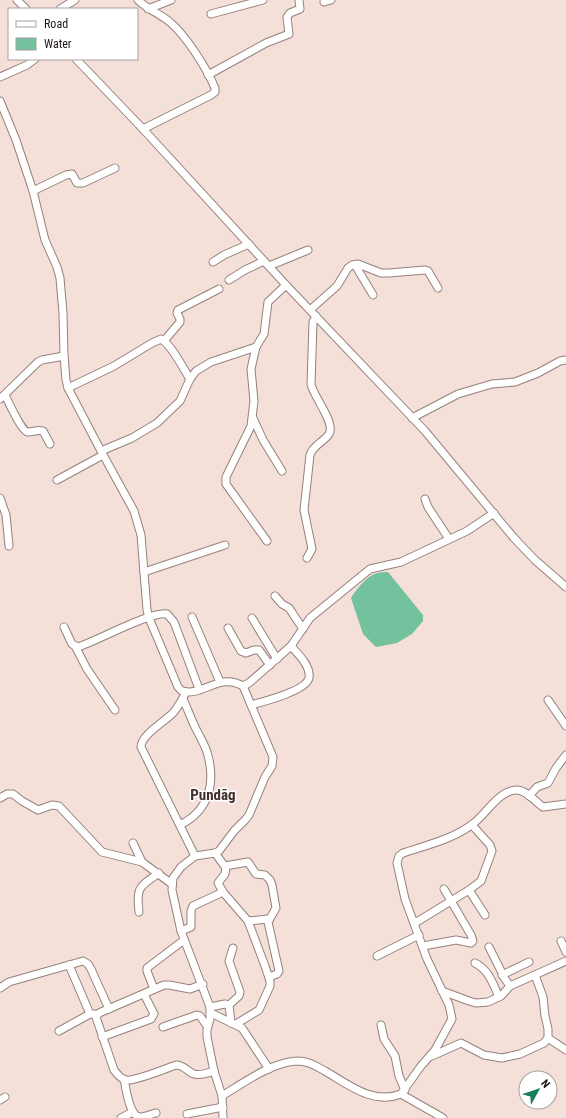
<svg xmlns="http://www.w3.org/2000/svg" width="566" height="1118" font-family="'Roboto Condensed',sans-serif">
  <rect width="100%" height="100%" fill="#f5dfd9"/>
  <path fill="#74c19e" d="M388,572L423,615V621L412,634L397,643L376,647L363,634L351,598C357,589 367,575 378,573C381,572 385,572 388,572Z"/>
  <g fill="none" stroke-linecap="round" stroke-linejoin="round">
    <g stroke="#95817b" stroke-width="9">
      <g id="minor">
        <polyline points="17,0 26,9"/>
        <path d="M138,0C148,10 161,14 171,23C187,37 207,69 215,88V92L211,95L143,129"/>
        <polyline points="324,2 331,0"/>
        <polyline points="60,9 75,0"/>
        <polyline points="148,9 171,0"/>
        <polyline points="211,14 263,0"/>
        <polyline points="76,59 143,129 286,285 425,431 514,538 535,560 566,587"/>
        <polyline points="208,75 266,43 289,34 287,17 290,13 300,9 299,0"/>
        <polyline points="0,77 27,65 35,59"/>
        <path d="M0,101L16,140L33,191L45,240L57,267L60,278L63,313L64,356L66,380L68,388L101,451L134,511L141,535L147,610L149,618L178,687L182,691C203,697 219,672 243,686L273,757L272,766L265,777L249,815L245,820L234,831L219,851L215,853L195,856L181,867L173,878L172,890L181,931L210,1007V1019L207,1030V1037L214,1071L222,1096L223,1118"/>
        <polyline points="33,191 66,175 72,174 77,183 83,183 115,168"/>
        <polyline points="213,262 224,255 249,244"/>
        <polyline points="355,265 373,295"/>
        <polyline points="269,266 308,250"/>
        <polyline points="229,280 245,270 264,261"/>
        <polyline points="310,310 337,286 348,268 352,265 358,264 381,273 389,273 425,270 428,271 438,288"/>
        <polyline points="164,341 180,322 180,319 177,313 178,310 219,289"/>
        <polyline points="256,347 251,369 254,401 251,426 226,477 226,484 267,541"/>
        <path d="M68,388L114,366L152,343L161,339C171,344 183,368 190,379"/>
        <path d="M5,395C8,401 22,432 28,432C34,432 37,429 43,431L50,444"/>
        <polyline points="0,399 38,362 42,360 64,356"/>
        <polyline points="253,418 263,440 282,471"/>
        <polyline points="412,418 458,394 492,384 515,382 538,373 560,361 566,360"/>
        <polyline points="101,451 132,438 157,423 180,401 190,379 196,371 211,362 256,347 264,334 268,302 286,285"/>
        <polyline points="57,480 103,455"/>
        <polyline points="0,498 6,515 9,546"/>
        <polyline points="425,499 428,507 449,539"/>
        <path d="M307,558L312,549L304,510L310,455C313,445 324,442 329,434C336,423 313,396 311,384L313,322L316,316"/>
        <polyline points="144,572 225,545"/>
        <polyline points="275,596 282,604 289,608 303,629"/>
        <polyline points="192,617 220,682"/>
        <polyline points="252,618 277,659"/>
        <path d="M64,627L72,644L78,647C97,641 151,611 167,614L174,622L199,689"/>
        <polyline points="228,628 241,651 246,653 254,650 259,650 270,665"/>
        <polyline points="75,646 87,669 115,710"/>
        <polyline points="243,686 249,683 291,646 310,618 370,569 401,562 467,531 494,513"/>
        <path d="M186,692C182,700 178,707 173,713C164,722 141,735 141,747L195,856"/>
        <polyline points="548,700 566,726"/>
        <path d="M251,705C262,702 306,691 309,678C311,666 298,654 291,646"/>
        <polyline points="529,796 537,787 548,783 556,768 566,755"/>
        <polyline points="0,798 7,794 13,794 22,801 38,810 52,805 59,806 102,852 142,862 172,884"/>
        <path d="M180,825C210,810 216,782 207,752C204,743 199,735 195,727C191,718 187,708 183,699"/>
        <polyline points="133,843 142,862"/>
        <polyline points="225,866 248,862 256,874 265,875 270,880 272,885 276,908 268,922 279,971 277,974 269,977"/>
        <polyline points="469,890 481,881 492,851 490,845 472,825"/>
        <polyline points="223,892 248,921 268,919"/>
        <path d="M139,912C136,887 139,887 159,873"/>
        <polyline points="415,923 469,890 485,915"/>
        <polyline points="181,931 191,927 191,911 193,906 223,892 218,883 225,874 226,868 215,853"/>
        <polyline points="561,941 566,952"/>
        <polyline points="423,946 456,940 471,943 473,941 471,935 444,889"/>
        <polyline points="489,947 505,979 510,986"/>
        <polyline points="377,956 419,935"/>
        <path d="M475,963C489,970 493,984 499,997"/>
        <polyline points="69,965 90,1014"/>
        <polyline points="502,975 529,962"/>
        <path d="M203,984L190,989L169,985H164L99,1013L96,1017L114,1070C117,1074 120,1078 125,1080C134,1082 167,1068 176,1065C185,1065 187,1072 194,1074C200,1076 208,1073 214,1071"/>
        <polyline points="0,988 9,982 83,961 88,964 91,969 109,1009"/>
        <polyline points="154,989 147,971 147,968 184,940"/>
        <polyline points="442,991 469,1001 476,1003 488,1002 501,996 510,986 566,961"/>
        <polyline points="210,1007 225,1004 229,1005"/>
        <polyline points="211,1013 242,1028 269,1069"/>
        <polyline points="231,1023 229,1005 239,996 240,992 229,961 233,948"/>
        <polyline points="236,1024 259,1010 270,986 270,981 265,966 248,921"/>
        <polyline points="381,1025 384,1039 395,1056 399,1076 405,1090"/>
        <polyline points="163,1027 197,1015 200,1016 207,1026"/>
        <polyline points="59,1031 90,1014 94,1014"/>
        <polyline points="102,1037 151,1019 154,1014 144,994"/>
        <polyline points="548,1038 566,1050"/>
        <polyline points="432,1056 461,1043 484,1055 502,1058 520,1054 544,1043 548,1038 548,1029 545,1016 543,997 535,975"/>
        <path d="M124,1079C126,1088 129,1116 140,1117C145,1117 151,1114 156,1113"/>
        <polyline points="401,1094 443,1118"/>
        <path d="M222,1096C243,1083 272,1062 297,1061C309,1061 315,1066 325,1071C349,1085 373,1105 401,1094L421,1066L435,1050L452,1019L449,1005L427,959L405,899L397,863L399,856L403,853C427,845 454,839 474,823C487,813 499,790 517,790C526,790 536,802 543,807L566,804"/>
        <polyline points="0,1100 5,1097"/>
        <polyline points="187,1114 223,1107"/>
        <polyline points="121,1118 133,1112"/>
      </g>
    </g>
    <use href="#minor" stroke="#fff" stroke-width="7"/>
  </g>
  <g text-anchor="middle" dominant-baseline="central" stroke-width="3" stroke-linejoin="round" paint-order="stroke">
    <g font-size="15" font-weight="bold" fill="#3f2e2a" stroke="#fff">
      <text x="213" y="795">Pundāg</text>
    </g>
  </g>
  <rect x="8" y="8" width="130" height="52" fill="#ffffff" stroke="#a5a2a1"/>
  <rect x="16" y="21" width="20" height="6" fill="#ffffff" stroke="#a5a2a1"/>
  <text x="44" y="28" font-size="12" fill="#1e1614">Road</text>
  <rect x="16" y="38" width="20" height="12" fill="#74c19e" stroke="#a5a2a1"/>
  <text x="44" y="48" font-size="12" fill="#1e1614">Water</text>
  <g transform="translate(538 1090) rotate(50)"><circle r="19" fill="#ffffff" stroke="#a5a2a1"/>
  <path d="M0-3L7 15L0 10L-7 15Z" fill="#167f5b"/>
  <text y="-6" font-size="11" font-weight="bold" text-anchor="middle" fill="#1e1614">N</text>
  </g>
</svg>
